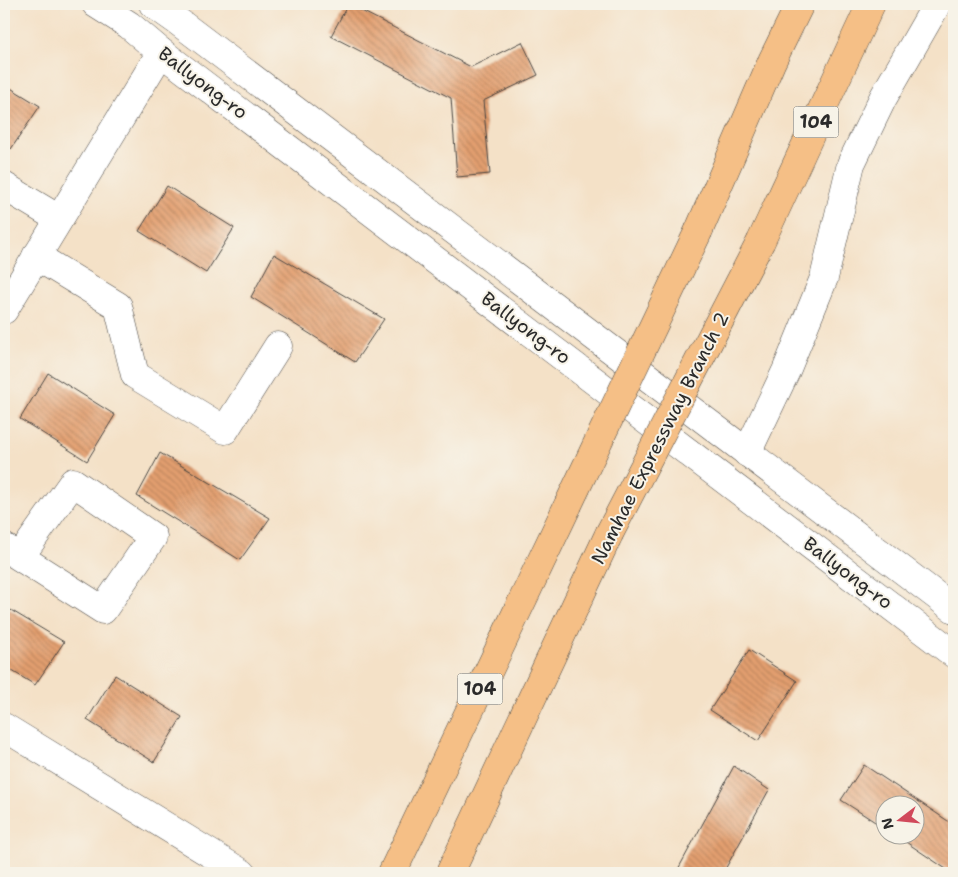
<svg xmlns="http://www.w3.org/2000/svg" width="958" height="877" font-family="'Shantell Sans',sans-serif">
  <defs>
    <pattern id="building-back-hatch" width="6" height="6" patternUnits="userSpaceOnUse" patternTransform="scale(1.25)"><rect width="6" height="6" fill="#e39f6f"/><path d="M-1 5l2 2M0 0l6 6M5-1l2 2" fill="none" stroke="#b8825b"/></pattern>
  </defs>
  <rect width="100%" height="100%" fill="#f7f3e8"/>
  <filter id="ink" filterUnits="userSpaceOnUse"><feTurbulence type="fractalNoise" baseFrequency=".02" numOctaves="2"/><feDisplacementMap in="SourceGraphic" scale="10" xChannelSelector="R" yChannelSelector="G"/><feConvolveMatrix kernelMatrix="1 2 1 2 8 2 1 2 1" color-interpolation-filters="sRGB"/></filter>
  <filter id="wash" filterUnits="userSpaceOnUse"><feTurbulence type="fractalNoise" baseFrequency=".0096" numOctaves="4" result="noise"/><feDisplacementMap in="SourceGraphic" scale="20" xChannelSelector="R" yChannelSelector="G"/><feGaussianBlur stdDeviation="1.12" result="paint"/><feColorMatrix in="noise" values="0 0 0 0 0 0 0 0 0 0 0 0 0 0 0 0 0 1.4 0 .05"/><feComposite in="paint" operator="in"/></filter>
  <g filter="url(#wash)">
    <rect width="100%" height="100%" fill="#f4e1c7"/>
    <g id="blocks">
      <g fill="url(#building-back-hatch)">
        <polygon points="348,4 471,67 522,42 538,75 483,101 490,174 457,177 451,98 331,36"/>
        <polygon points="4,84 40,106 11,149 4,144"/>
        <polygon points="167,186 234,228 206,273 139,231"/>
        <polygon points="274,254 384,319 355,362 251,297"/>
        <polygon points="48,373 115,415 87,461 20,419"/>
        <polygon points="160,453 270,518 240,560 137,496"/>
        <polygon points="4,606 64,642 35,685 4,666"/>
        <polygon points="749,650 797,681 758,741 710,710"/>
        <polygon points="115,675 182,717 154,762 87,720"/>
        <polygon points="864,765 954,825 954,873 952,873 894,834 916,834 916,804 886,804 886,829 841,800"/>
        <polygon points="734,766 769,790 723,873 676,873"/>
      </g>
    </g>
  </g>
  <g filter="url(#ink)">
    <use href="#blocks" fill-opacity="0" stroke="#494642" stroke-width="1"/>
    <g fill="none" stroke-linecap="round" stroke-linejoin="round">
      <g stroke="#494642" stroke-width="29">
        <g id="minor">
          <polyline points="96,4 129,25 161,52 954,654"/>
          <polyline points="153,4 180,23 954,609"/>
          <polyline points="4,186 59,219"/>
          <polyline points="36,256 118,306 135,375 225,430 278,346"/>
          <polyline points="4,310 161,52"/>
          <polyline points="747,453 786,371 824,278 851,164 883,98 937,4"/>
          <polyline points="4,547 103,610 153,537 73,482 20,557"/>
          <polyline points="4,727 242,873"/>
        </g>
      </g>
      <g stroke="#494642" stroke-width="29">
        <g id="highway">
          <polyline points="699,230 772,61 800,4"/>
          <polyline points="761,241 871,4"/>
          <polyline points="392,873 568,505"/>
          <polyline points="450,873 609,534"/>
        </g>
      </g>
      <use href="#minor" stroke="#fff" stroke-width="28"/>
      <use href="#highway" stroke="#f5bf86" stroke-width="28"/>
      <g stroke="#494642" stroke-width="29" stroke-linecap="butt">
        <g id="highway-bridge">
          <polyline points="568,505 699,230"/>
          <polyline points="609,534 761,241"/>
        </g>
      </g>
      <use href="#highway-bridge" stroke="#f5bf86" stroke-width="28"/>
    </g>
  </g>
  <g text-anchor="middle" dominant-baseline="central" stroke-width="4" stroke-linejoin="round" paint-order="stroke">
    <g fill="#f7f3e8" stroke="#686764" stroke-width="1">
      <rect x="793.5" y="106.5" width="45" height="31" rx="4"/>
      <rect x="457.5" y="673.5" width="45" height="31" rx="4"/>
    </g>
    <g font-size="18" font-weight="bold" fill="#2b2b2b">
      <text x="816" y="122">104</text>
      <text x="480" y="689">104</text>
    </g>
    <g font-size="19" fill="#2b2b2b" stroke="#f7f3e8">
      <text transform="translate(203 83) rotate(37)">Ballyong-ro</text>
      <text transform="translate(526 328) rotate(37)">Ballyong-ro</text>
      <text transform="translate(660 438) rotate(-63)">Namhae Expressway Branch 2</text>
      <text transform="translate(848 573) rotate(37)">Ballyong-ro</text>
    </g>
  </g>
  <rect width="958" height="877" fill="none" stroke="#f7f3e8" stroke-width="20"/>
  <g transform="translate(900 820) rotate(254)"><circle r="24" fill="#f7f3e8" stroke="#a5a39c"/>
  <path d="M0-4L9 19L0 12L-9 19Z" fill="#d1495b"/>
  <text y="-8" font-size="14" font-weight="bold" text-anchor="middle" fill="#2b2b2b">N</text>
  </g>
</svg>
